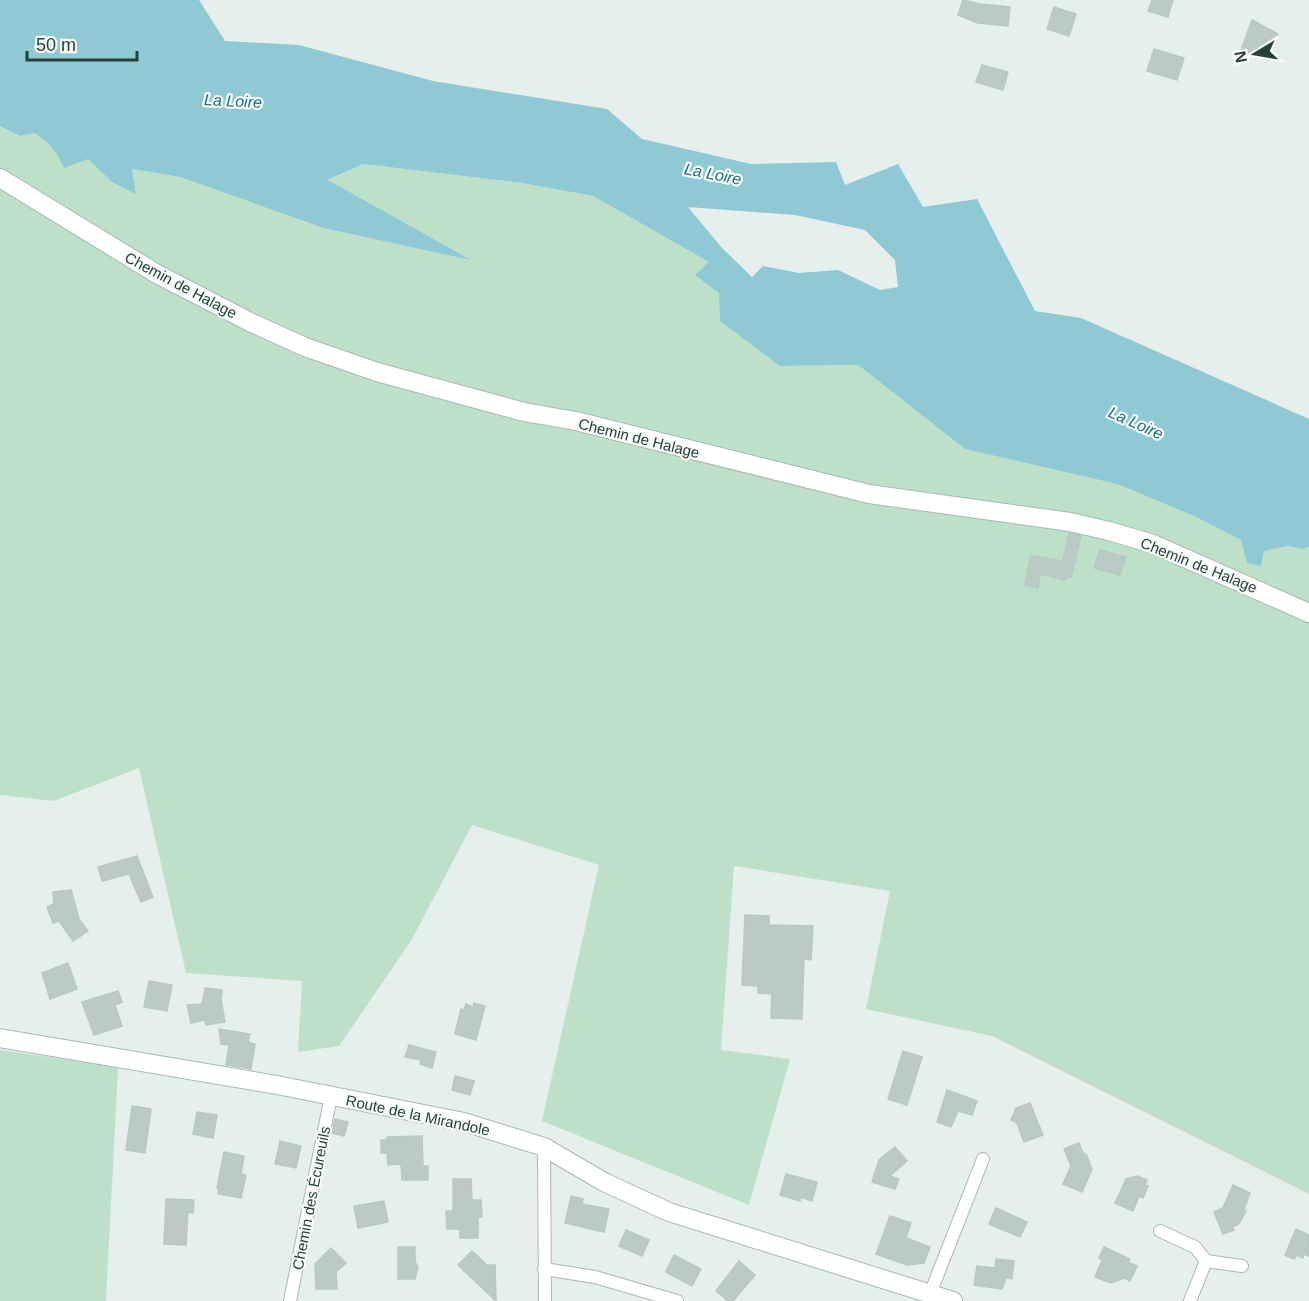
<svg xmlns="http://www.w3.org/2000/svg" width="1309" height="1301" font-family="Arial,sans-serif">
  <rect width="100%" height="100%" fill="#e6efeb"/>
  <g fill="#bfe0c8">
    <polygon points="0,126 20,136 34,133 48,142 57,151 88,159 112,182 136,193 132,169 180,177 322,228 469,259 327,181 363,164 522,183 593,196 710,262 719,293 780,366 858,365 965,449 1117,484 1194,516 1241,540 1261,566 1264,551 1287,546 1303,549 1309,547 1309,1194 992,1036 866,1009 890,891 734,866 721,1050 790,1059 749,1205 542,1121 599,865 472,825 411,941 339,1046 298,1052 302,981 186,973 139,768 54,801 0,795"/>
    <polygon points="0,1050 118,1067 106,1301 0,1301"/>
  </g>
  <path fill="#8ec9d4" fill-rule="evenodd" d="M0,0H199L225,41L299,45L433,81L607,109L642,139L751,164L836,162L845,185L898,164L923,207L977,199L1035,311L1081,318L1309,419V547L1303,549L1287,546L1264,551L1261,566L1247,563L1241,540L1194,516L1117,484L965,449L858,365L780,366L720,321L719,293L695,275L709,262L593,196L522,183L363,164L328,180L471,260L323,228L180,177L132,169L136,194L112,182L88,159L64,168C57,151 50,143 34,133L20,136L0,126ZM688,207L795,215L865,230L895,260L898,287L880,290L838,270L799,273L763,266L752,277L722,248Z"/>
  <g fill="#bbcac4" stroke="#b8c9c2" stroke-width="1.5">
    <polygon points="963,0 980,4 1010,7 1008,26 978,23 958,15"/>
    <polygon points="1152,0 1173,0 1168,17 1148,11"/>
    <polygon points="1054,7 1076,14 1069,36 1047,29"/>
    <polygon points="1252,20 1278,34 1268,60 1241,50"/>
    <polygon points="1154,49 1184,58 1177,80 1147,71"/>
    <polygon points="982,65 1008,72 1003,90 976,82"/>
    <polygon points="1069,533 1081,536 1071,577 1067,576 1066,580 1040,574 1038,588 1025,585 1031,555 1063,561"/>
    <polygon points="1100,550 1126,557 1120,575 1094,568"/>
    <polygon points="137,856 153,897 141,902 129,874 102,881 98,867"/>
    <polygon points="71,890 79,919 88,931 73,941 59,921 53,923 47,907 54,904 53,892"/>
    <polygon points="745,915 769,916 769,925 813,926 811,960 804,959 802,1019 771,1018 772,994 758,993 758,986 742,985"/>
    <polygon points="68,963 77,989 50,999 42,973"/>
    <polygon points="149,981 172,985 167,1011 144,1007"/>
    <polygon points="205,988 222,990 221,1000 225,1022 206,1025 205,1020 191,1023 187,1005 202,1004"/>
    <polygon points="118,991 122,1002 115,1005 122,1026 94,1035 82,1002"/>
    <polygon points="474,1003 485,1006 476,1040 455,1034 461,1009 464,1010 466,1004 473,1007"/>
    <polygon points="219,1029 250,1034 248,1042 255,1044 251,1069 226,1065 229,1045 221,1044"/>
    <polygon points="409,1045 436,1052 432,1068 420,1064 421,1060 405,1057"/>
    <polygon points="903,1051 922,1057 907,1105 888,1099"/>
    <polygon points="455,1076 474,1081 470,1095 452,1090"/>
    <polygon points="947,1090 977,1101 972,1115 958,1111 951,1127 937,1122"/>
    <polygon points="1030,1103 1043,1135 1024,1142 1017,1123 1011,1120 1016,1108"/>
    <polygon points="132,1106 151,1109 145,1153 126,1150"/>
    <polygon points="197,1112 217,1115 213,1138 193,1134"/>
    <polygon points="335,1119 348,1122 344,1136 332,1133"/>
    <polygon points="422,1136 423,1166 428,1166 428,1180 402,1180 401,1164 388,1165 387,1153 381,1153 381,1140 387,1140 387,1137"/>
    <polygon points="280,1141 301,1146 296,1168 275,1164"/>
    <polygon points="1079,1143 1083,1153 1086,1154 1092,1169 1082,1192 1063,1184 1071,1166 1064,1149"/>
    <polygon points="895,1147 907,1161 890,1176 899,1179 895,1189 872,1182 879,1160"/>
    <polygon points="224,1152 244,1156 241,1174 246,1175 241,1198 218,1194 219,1188 217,1188"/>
    <polygon points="786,1174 817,1182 812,1201 800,1197 800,1201 780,1195"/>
    <polygon points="1137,1176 1147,1180 1145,1185 1148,1186 1143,1198 1139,1196 1133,1211 1115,1203 1126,1179"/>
    <polygon points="453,1179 471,1179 472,1200 481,1200 482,1217 478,1217 478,1238 460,1238 460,1229 447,1229 446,1211 453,1211"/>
    <polygon points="1233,1185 1250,1193 1244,1210 1246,1211 1239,1224 1232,1227 1234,1230 1223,1234 1214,1212 1223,1208"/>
    <polygon points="571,1196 583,1199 582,1204 609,1209 604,1232 565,1223"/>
    <polygon points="166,1199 194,1200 193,1213 188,1212 186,1245 164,1244"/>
    <polygon points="384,1201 388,1222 358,1228 354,1206"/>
    <polygon points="996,1208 1027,1222 1020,1237 989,1224"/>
    <polygon points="890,1216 911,1223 906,1238 930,1247 924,1263 907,1265 876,1254"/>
    <polygon points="1296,1229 1309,1235 1309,1256 1304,1254 1303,1258 1297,1255 1294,1259 1285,1255"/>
    <polygon points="626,1230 649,1240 642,1256 619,1246"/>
    <polygon points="398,1247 415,1247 415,1262 418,1267 415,1279 398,1279"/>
    <polygon points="1104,1247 1130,1259 1128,1262 1137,1266 1130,1281 1124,1278 1111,1283 1095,1277 1102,1260 1099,1258"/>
    <polygon points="331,1248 346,1263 336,1272 337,1289 316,1289 315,1264"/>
    <polygon points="472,1251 487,1265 495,1265 496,1301 458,1265"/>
    <polygon points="674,1255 701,1269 692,1286 666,1272"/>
    <polygon points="996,1259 1014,1261 1012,1279 1006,1278 1002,1289 974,1285 977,1266 995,1268"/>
    <polygon points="739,1261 755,1275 733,1301 728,1301 716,1291"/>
  </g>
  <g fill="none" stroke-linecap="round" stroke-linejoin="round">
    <g stroke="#a8b8b2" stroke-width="14">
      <g id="street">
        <polyline points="544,1147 545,1301"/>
        <polyline points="1160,1231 1195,1247 1206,1261 1242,1266"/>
        <polyline points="544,1269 595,1277 677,1301"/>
        <polyline points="930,1294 983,1159"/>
        <polyline points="290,1301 331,1096"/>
        <polyline points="1190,1301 1206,1261"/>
      </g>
    </g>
    <g stroke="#a4bbb3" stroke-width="20">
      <g id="secondary">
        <polyline points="0,178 157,274 250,322 305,347 377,372 524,412 576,421 869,494 1070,522 1109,531 1153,544 1309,613"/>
        <polyline points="0,1038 277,1085 464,1122 544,1147 604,1182 669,1212 953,1301"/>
      </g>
    </g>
    <use href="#street" stroke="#fff" stroke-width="12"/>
    <use href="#secondary" stroke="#fff" stroke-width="18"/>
  </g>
  <g text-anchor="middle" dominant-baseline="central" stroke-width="4.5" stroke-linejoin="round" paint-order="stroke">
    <g font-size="15" fill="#24423a" stroke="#f7fbf9">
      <text transform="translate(181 285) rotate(28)">Chemin de Halage</text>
      <text transform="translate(639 438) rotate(14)">Chemin de Halage</text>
      <text transform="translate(1199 565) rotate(22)">Chemin de Halage</text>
      <text transform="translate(418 1115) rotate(12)">Route de la Mirandole</text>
      <text transform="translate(311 1198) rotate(-79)">Chemin des Écureuils</text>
    </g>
    <g font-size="16" font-style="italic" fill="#1c6f80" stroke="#f7fbf9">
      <text transform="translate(233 101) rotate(3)">La Loire</text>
      <text transform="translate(713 174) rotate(11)">La Loire</text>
      <text transform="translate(1136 423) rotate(24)">La Loire</text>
    </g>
  </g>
  <g transform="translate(1255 54) rotate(259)" stroke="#f7fbf9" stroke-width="4.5" paint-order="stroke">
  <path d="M0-4.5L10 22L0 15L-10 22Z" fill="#24423a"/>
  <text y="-9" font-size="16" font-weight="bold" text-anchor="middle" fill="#24423a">N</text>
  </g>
  <path d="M27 51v9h110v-9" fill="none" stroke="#24423a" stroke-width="3"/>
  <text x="36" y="51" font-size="18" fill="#24423a" stroke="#f7fbf9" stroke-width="4.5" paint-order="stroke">50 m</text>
</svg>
